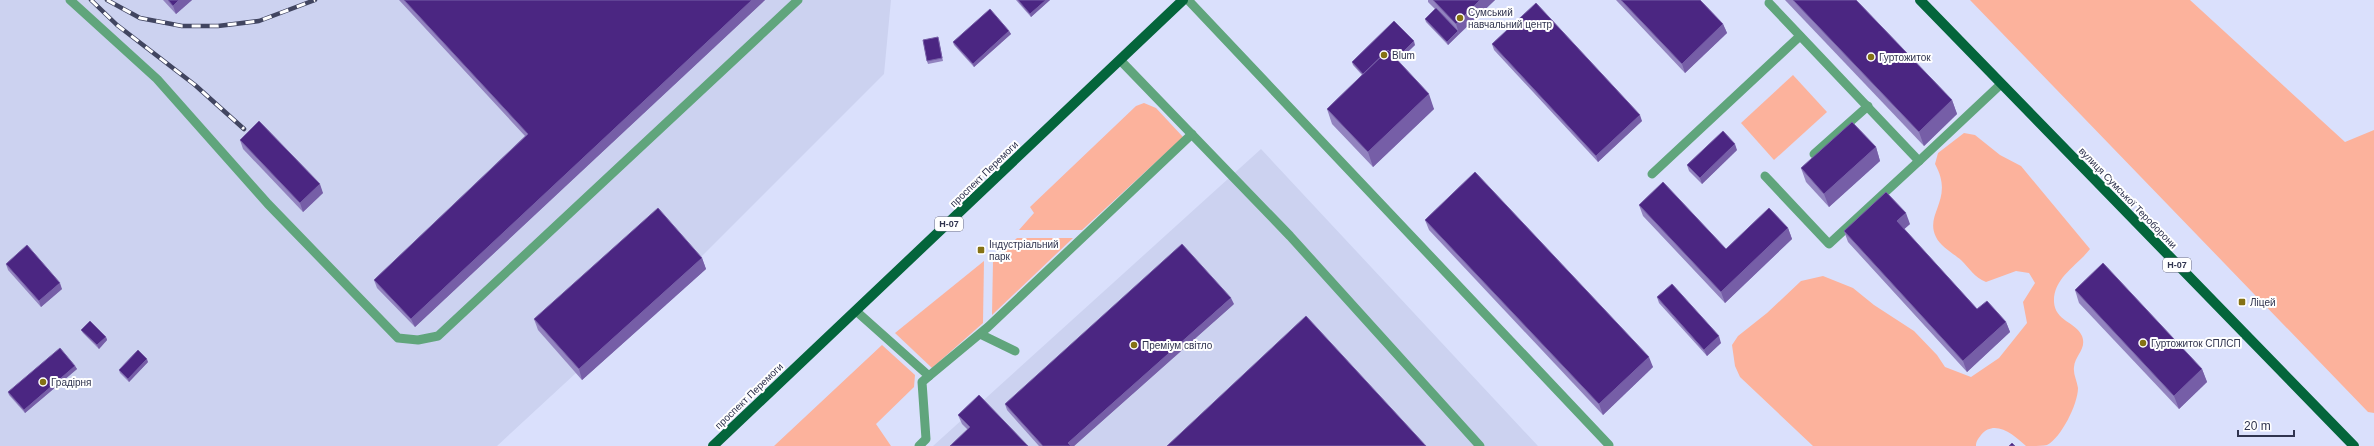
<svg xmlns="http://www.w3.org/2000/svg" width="2374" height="446" font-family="Arial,sans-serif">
  <rect width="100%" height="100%" fill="#dae0fc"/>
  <g fill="#ccd2f0">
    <polygon points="0,0 891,0 884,74 698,260 582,380 576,373 497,446 0,446"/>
    <polygon points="1261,149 1538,446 933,446"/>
  </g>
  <g fill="#fcb29c">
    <polygon points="1970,0 2190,0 2345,142 2374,130 2374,413 2368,412"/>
    <polygon points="1793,75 1827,112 1774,160 1741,123"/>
    <polygon points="1144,103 1156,108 1183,137 1082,230 1019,230 1034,213 1030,207 1136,106"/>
    <path d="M1964,133L1975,135L2000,155L2021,166L2090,249C2077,266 2053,278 2054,302C2055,321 2076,322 2082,336C2087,349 2075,355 2074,367C2073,374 2077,381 2078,388C2078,404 2061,438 2047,445C2042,446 2032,446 2026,446C2015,436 1995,418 1981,435C1978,439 1976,441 1976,446H1813L1740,377L1735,366L1732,345L1738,336L1767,313L1801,281L1823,276L1853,288L1874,305L1914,331L1937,355L1945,367L1971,377L1999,358L2027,323L2023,302L2035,283L2029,273L2016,271L1986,282C1974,277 1970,269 1961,260C1954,254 1940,246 1936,237C1924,213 1955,200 1935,164L1938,153Z"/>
    <polygon points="1017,238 1073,238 992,315 993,261"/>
    <polygon points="984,261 983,323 932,368 895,333"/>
    <polygon points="882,345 915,375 914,387 876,424 891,446 774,446"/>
  </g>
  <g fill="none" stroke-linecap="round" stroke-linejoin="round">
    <g stroke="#60a57c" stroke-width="9">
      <polyline points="70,0 157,79 268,204 398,338 418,340 438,336 798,0"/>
      <polyline points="1188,0 1609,445"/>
      <polyline points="1769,3 1919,161 2001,84"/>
      <polyline points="1120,60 1290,236 1480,446"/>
      <polyline points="1814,154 1868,106"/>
      <polyline points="1652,174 1800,36"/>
      <polyline points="1765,176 1829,244 1919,161"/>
      <polyline points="856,311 929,376 922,382 926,439 919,446"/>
      <polyline points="980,334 1015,351"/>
      <polyline points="929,376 988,327 1192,134"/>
    </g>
    <g stroke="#04653b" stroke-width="10">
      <polyline points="1920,0 2354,446"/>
      <polyline points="713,446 1183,0"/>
    </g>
    <g stroke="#414560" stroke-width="4.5">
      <g id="rail">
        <polyline points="91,0 117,25 195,85 244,129"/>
        <polyline points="107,0 140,18 182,26 218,26 259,21 315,0"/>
      </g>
    </g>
    <use href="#rail" stroke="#fff" stroke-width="3" stroke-dasharray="9" stroke-linecap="butt"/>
  </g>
  <g fill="#9283bf">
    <polygon points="163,0 192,0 176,14"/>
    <polygon points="399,0 765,0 415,327 377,288 374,280 525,136"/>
    <polygon points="1016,0 1050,0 1031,17"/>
    <polygon points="1428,0 1495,0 1448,45 1426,22 1425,19 1435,9 1428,2"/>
    <polygon points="1616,0 1700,0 1723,24 1727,33 1685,73"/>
    <polygon points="1785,0 1856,0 1952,100 1957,114 1924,146"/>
    <polygon points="1009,31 1011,34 974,67 954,45 953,42"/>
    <polygon points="939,40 943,61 928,64 927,61"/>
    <polygon points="1492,44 1642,121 1598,162 1494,50"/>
    <polygon points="1415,45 1398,61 1434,109 1373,167 1332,124 1327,109 1362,75 1353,65 1352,62"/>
    <polygon points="240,140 323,193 303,212 243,149"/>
    <polygon points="1876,147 1880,161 1829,207 1806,182 1801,168"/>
    <polygon points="1737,150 1702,184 1689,171 1687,165"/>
    <polygon points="1639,205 1726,249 1788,228 1792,239 1725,303 1643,216"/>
    <polygon points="1425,220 1653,367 1603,415 1429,230"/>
    <polygon points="1910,224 1904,229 1977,309 2006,322 2010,332 1967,372 1848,242 1844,231"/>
    <polygon points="702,258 706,269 582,380 538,330 534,319"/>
    <polygon points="6,264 62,289 41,307 8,270"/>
    <polygon points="2075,290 2202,369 2207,382 2179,409 2079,303"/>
    <polygon points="1657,297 1721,343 1707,356 1659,303"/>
    <polygon points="1234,304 1074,446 1039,446 1007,410 1005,404"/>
    <polygon points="81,330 106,337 107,340 99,349 83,333"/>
    <polygon points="148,362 129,382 120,373 119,370"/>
    <polygon points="75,366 77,369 25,413 9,395 8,392"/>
    <polygon points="958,415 1028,446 967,429 962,424"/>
  </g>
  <g fill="#765ea7">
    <polygon points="179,0 192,0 176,14 173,6"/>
    <polygon points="752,0 765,0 415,327 411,319"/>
    <polygon points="1046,0 1050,0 1031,17 1030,14"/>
    <polygon points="1480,0 1495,0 1459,34 1456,24"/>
    <polygon points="1723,24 1727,33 1685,73 1682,64"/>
    <polygon points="1009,31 1011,34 974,67 973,64"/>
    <polygon points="1458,31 1459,34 1448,45 1447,42"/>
    <polygon points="1414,41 1415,45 1373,85 1371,82"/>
    <polygon points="1429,94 1434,109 1373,167 1368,152"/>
    <polygon points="1952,100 1957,114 1924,146 1919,132"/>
    <polygon points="1640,115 1642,121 1598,162 1596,156"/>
    <polygon points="1735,144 1737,150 1702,184 1700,178"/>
    <polygon points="1876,147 1880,161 1829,207 1824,194"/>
    <polygon points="320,184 323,193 303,212 300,203"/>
    <polygon points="1906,213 1910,224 1901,232 1897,221"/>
    <polygon points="1788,228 1792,239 1725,303 1721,292"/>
    <polygon points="702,258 706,269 582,380 579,369"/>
    <polygon points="60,283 62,289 41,307 39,301"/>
    <polygon points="1231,298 1234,304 1074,446 1069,446 1068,443"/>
    <polygon points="2006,322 2010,332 1967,372 1963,361"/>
    <polygon points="1719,336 1721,343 1707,356 1704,350"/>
    <polygon points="106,337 107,340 99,349 97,345"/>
    <polygon points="1649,357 1653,367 1603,415 1599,404"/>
    <polygon points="147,359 148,362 129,382 128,379"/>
    <polygon points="75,366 77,369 25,413 24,410"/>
    <polygon points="2202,369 2207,382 2179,409 2174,396"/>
  </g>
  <g fill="#4b2682" stroke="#765ea7">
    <polygon points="168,0 179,0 173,6"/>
    <polygon points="404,0 752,0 411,319 374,280 528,134"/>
    <polygon points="1018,0 1046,0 1030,14"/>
    <polygon points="1433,0 1480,0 1456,24"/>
    <polygon points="1621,0 1700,0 1723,24 1682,64"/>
    <polygon points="1793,0 1856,0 1952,100 1919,132"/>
    <polygon points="1536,3 1640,115 1596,156 1492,44"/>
    <polygon points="1436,8 1458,31 1447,42 1425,19"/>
    <polygon points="990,9 1009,31 973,64 953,42"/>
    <polygon points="1394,21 1414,41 1396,59 1388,50 1363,74 1352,62"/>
    <polygon points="938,37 942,58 927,61 923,40"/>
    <polygon points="1388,50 1429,94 1368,152 1327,109"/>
    <polygon points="259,121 320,184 300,203 240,140"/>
    <polygon points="1852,122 1876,147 1824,194 1801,168"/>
    <polygon points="1723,131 1735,144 1700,178 1687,165"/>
    <polygon points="1475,172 1649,357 1599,404 1425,220"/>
    <polygon points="1663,182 1726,249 1769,208 1788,228 1721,292 1639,205"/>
    <polygon points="1886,192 1906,213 1897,221 1977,309 1987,301 2006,322 1963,361 1844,231"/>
    <polygon points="658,208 702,258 579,369 534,319"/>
    <polygon points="1182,244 1231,298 1068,443 1071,446 1043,446 1005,404"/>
    <polygon points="27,245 60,283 39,301 6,264"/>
    <polygon points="2103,263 2202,369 2174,396 2075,290"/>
    <polygon points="1672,284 1719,336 1704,350 1657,297"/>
    <polygon points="1306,316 1426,446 1167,446"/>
    <polygon points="90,321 106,337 97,345 81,330"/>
    <polygon points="60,348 75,366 24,410 8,392"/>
    <polygon points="138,350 147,359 128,379 119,370"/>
    <polygon points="979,395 1028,446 950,446 970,427 958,415"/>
    <polygon points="2012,443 2015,446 2009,446"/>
  </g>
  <g fill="#857214" stroke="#fff" stroke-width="1.5">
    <circle cx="1460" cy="18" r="4"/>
    <circle cx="1384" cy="55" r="4"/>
    <circle cx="1871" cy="57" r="4"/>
    <rect x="977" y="246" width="8" height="8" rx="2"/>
    <rect x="2238" y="298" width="8" height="8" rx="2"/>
    <circle cx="2143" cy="343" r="4"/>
    <circle cx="1134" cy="345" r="4"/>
    <circle cx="43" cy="382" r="4"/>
  </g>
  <g text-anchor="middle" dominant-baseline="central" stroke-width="4" stroke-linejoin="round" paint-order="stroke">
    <g fill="#fff" stroke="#6e7184" stroke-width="1">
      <rect x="935" y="217" width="28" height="14" rx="3"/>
      <rect x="2163" y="258" width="28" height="14" rx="3"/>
    </g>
    <g font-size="9" font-weight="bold" fill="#30344f">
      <text x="949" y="224">Н-07</text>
      <text x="2177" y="265">Н-07</text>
    </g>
    <g font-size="10" fill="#30344f" stroke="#fff" text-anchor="start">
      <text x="1468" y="12">Сумський<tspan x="1468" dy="12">навчальний центр</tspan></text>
      <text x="1392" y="55">Blum</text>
      <text x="1879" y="57">Гуртожиток</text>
      <text x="989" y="244">Індустріальний<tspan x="989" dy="12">парк</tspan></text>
      <text x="2250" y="302">Ліцей</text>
      <text x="2151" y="343">Гуртожиток СПЛСП</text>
      <text x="1142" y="345">Преміум світло</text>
      <text x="51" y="382">Градірня</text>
    </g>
    <g font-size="10" fill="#30344f" stroke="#fff">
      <text transform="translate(984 174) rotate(-44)">проспект Перемоги</text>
      <text transform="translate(2128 198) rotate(46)">вулиця Сумської Тероборони</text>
      <text transform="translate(749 396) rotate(-44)">проспект Перемоги</text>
    </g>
  </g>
  <path d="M2238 430v6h56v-6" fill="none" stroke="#30344f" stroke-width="2"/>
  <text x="2244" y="430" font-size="12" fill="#30344f" stroke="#ffffff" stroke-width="3" paint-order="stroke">20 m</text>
</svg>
